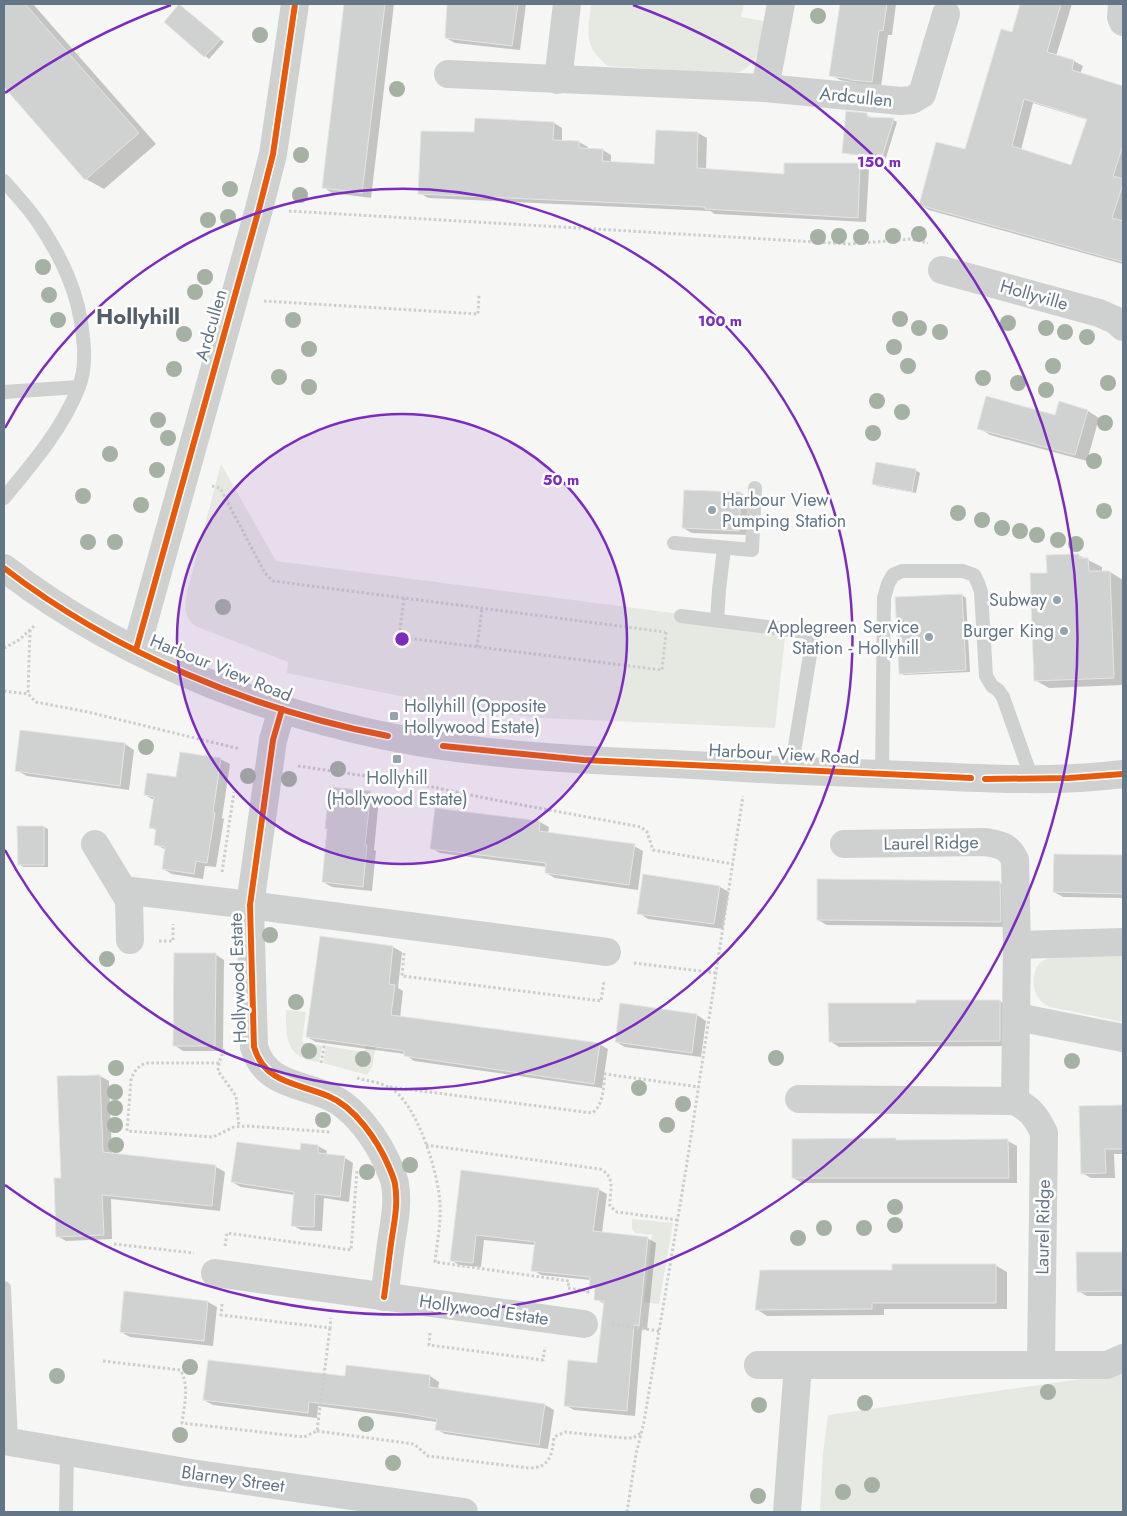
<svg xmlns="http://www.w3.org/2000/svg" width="1127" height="1516" font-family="Jost,sans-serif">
  <rect width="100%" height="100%" fill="#f6f6f4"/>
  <g fill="#e6e9e2">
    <path d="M591,4H744L741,17L764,21C761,38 761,59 745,69C741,72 735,73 730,74L608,66C583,47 588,32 591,4Z"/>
    <path d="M221,464L276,561L786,628L775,728L542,718L469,710L287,673L288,662L195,626C183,615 185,608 187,592Z"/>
    <path d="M1123,956V1022L1050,1007C1047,1005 1042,1003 1040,1000C1032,991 1031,972 1040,963C1044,960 1049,958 1054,957Z"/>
    <path d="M286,1010L306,1012L302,1042L322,1046L319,1062C285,1058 286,1038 286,1010Z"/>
    <polygon points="366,1045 376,1047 372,1067 367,1075 323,1063 326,1046 364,1052"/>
    <polygon points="632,1219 673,1223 659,1304 644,1302 652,1235 635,1233 632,1229"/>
    <polygon points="1123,1373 1123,1512 820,1512 823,1453 828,1415"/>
  </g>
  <g fill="#0003" fill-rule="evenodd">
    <polygon points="4,4 33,4 156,144 104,189 86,179 4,85"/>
    <polygon points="346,4 394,4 371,198 332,193 323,187"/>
    <polygon points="448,4 526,4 520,50 455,43 446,38"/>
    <polygon points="846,4 896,4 892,35 888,35 881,87 860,85 856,83 840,80 831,75 843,27"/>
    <path d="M1021,4H1072L1056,56L1074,61L1083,66L1080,74L1123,87V264L929,210L920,205L966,151L1013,33ZM1033,103L1088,120L1071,166L1021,150Z"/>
    <polygon points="180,5 224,42 209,59 165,22"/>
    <polygon points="867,115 871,118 893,120 897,122 886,158 848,154 844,152"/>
    <polygon points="554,123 562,128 562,141 579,142 588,147 587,150 603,150 611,155 611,163 655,165 657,131 698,133 707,138 706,170 785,175 860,164 869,169 866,222 715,214 710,211 428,198 420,193 476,134"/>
    <polygon points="1088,411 1099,418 1087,461 990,435 979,428"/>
    <polygon points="915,470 920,473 916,493 877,486 873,484"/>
    <polygon points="741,493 750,499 748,535 692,533 683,528"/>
    <polygon points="1078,555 1102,567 1102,572 1110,572 1123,580 1123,685 1049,688 1035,680 1048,574"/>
    <polygon points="962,595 966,598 970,672 904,675 900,673"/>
    <polygon points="21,731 125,744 134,750 129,790 27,776 18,771"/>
    <polygon points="220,759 230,764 222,818 224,819 216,867 205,866 203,879 172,874 163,869 166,850 155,844 157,831 150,827 154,800 145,795 177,778"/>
    <polygon points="370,792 379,798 374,850 376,851 372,891 332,887 323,882"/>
    <polygon points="436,809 540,822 549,827 548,833 634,846 643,851 638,890 555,878 546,873 547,867 440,853 431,848"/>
    <polygon points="44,827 48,829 48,867 23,867 19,864"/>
    <polygon points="1055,855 1123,856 1123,898 1063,897 1054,892"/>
    <polygon points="1000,883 1009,888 1010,927 827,925 818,920"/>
    <polygon points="720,887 729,892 723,929 648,919 639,913"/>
    <polygon points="321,937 393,947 402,952 398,988 403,991 400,1018 599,1044 608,1049 602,1088 414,1061 405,1054 316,1042 307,1037"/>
    <polygon points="215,954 224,960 223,1051 183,1051 174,1045"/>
    <polygon points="917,1001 1000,1001 1009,1007 1009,1046 839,1047 830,1041 917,1004"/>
    <polygon points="621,1005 697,1015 706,1021 701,1057 625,1047 616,1042"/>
    <polygon points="100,1076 109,1081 112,1155 216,1167 225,1172 220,1211 111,1199 112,1239 66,1241 57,1236 62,1179"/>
    <polygon points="1123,1106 1123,1154 1114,1154 1115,1178 1091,1178 1082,1173 1080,1108"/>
    <polygon points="1008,1141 1017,1146 1017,1183 803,1183 793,1178"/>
    <polygon points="318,1146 327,1151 326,1155 345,1158 353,1163 349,1202 324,1198 322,1231 301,1230 292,1225 295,1195 241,1187 232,1182 301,1152"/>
    <polygon points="462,1172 598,1189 607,1194 602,1233 647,1238 656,1243 647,1330 642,1329 635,1416 574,1410 565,1405 598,1364 605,1304 595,1299 596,1289 590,1286 591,1280 541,1275 533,1270 536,1245 484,1240 481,1267 459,1265 451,1260"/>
    <polygon points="1078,1253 1123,1253 1123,1296 1087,1296 1078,1291"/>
    <polygon points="995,1265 1007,1272 1007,1309 884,1309 884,1315 767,1316 756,1309 893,1271"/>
    <polygon points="125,1292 208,1302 217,1307 213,1346 130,1337 121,1332"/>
    <polygon points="430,1376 439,1382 438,1390 545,1405 554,1410 548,1449 445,1434 436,1429 437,1422 318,1406 317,1418 213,1405 204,1400 346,1378"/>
  </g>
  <g fill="#d0d2d2" stroke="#e5e5e4" fill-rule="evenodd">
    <polygon points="4,4 25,4 139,133 85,180 4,87"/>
    <polygon points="179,4 221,39 204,57 164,22"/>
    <polygon points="344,4 385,4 362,193 322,188"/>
    <polygon points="447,4 518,4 512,46 445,38"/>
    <polygon points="840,4 887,4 883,31 879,30 872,82 850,80 850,79 829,76"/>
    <path d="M1020,4H1061L1047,52L1074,60L1072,70L1123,86V145L1113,176L1123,179V184L1112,218L1123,221V262L919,205L936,142L965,149L1001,29L1012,32ZM1024,99L1087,119L1071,165L1012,146Z"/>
    <polygon points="846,111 867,113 867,117 894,118 882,157 842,153"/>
    <polygon points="475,118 554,122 553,140 579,141 579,148 603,149 602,161 654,164 656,130 698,132 697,168 784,174 784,163 860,163 858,218 705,209 705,207 665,205 418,194 421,131 474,132"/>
    <polygon points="986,396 1055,415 1059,401 1088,410 1075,455 977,429"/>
    <polygon points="876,462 916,469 912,492 872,484"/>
    <polygon points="684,490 741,492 739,531 682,528"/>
    <polygon points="1079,554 1079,558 1088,558 1089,571 1110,571 1114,678 1034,681 1030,573 1047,573 1046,555"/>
    <polygon points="962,594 966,670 899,674 895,597"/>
    <polygon points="20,730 125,743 120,786 15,771"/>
    <polygon points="180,752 221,758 213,812 215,813 207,863 196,861 194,874 162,869 165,847 154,845 156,829 149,828 154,797 144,795 147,773 176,777"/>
    <polygon points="329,787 371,791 365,845 367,845 363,887 322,882 327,829 325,829"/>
    <polygon points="435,808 540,821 539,831 635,844 629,885 545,873 546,863 430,849"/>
    <polygon points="17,826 44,826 44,865 18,865"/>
    <polygon points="1054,854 1123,855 1123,894 1053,892"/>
    <polygon points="643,874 720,886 714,924 637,914"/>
    <polygon points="817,879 1000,881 1001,922 817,920"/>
    <polygon points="320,936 393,946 389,984 395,985 391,1015 600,1043 594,1084 404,1056 404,1051 306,1037"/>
    <polygon points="174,953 216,953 215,1046 173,1046"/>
    <polygon points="916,1000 1000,1000 1000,1041 829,1042 828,1003 916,1003"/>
    <polygon points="620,1003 697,1014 692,1053 615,1042"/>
    <polygon points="100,1075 103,1152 216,1165 212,1206 102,1195 104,1235 56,1237 54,1178 61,1178 57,1076"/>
    <polygon points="1123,1105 1123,1149 1105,1149 1106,1173 1081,1174 1079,1106"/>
    <polygon points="896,1138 896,1140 1008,1139 1009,1178 792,1178 792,1139"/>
    <polygon points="237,1142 300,1150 301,1143 318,1145 318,1153 345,1156 340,1197 315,1194 314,1227 291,1226 294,1192 231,1182"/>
    <polygon points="461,1170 599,1188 593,1231 648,1237 639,1326 634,1325 627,1411 564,1406 568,1360 597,1363 604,1301 594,1300 595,1288 589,1287 590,1277 531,1271 535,1242 476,1235 473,1263 450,1261"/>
    <polygon points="1076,1252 1123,1252 1123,1291 1077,1292"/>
    <polygon points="892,1264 996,1264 996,1303 872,1303 872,1309 755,1310 760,1270 892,1270"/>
    <polygon points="124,1291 208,1301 204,1341 120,1332"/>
    <polygon points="208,1360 345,1376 346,1365 430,1375 429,1387 545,1404 539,1445 435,1430 437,1419 404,1413 309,1402 308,1413 203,1400"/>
  </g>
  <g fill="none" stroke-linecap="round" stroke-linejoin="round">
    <g stroke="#cccdce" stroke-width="3" stroke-dasharray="2.5 2.5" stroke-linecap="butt">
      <polyline points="289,211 850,244 911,239 928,243"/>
      <polyline points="264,301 478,314 479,294"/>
      <polyline points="212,486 220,488 265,573 273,581 665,632"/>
      <polyline points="404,598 399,637 662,670 666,632"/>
      <polyline points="30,630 28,694 36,702 88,712 240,749"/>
      <polyline points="477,647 482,608"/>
      <polyline points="4,648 19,640 35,625"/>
      <polyline points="4,691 28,694"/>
      <polyline points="298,766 413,783 490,799 641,827 647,832 653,850 733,864"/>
      <polyline points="222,872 234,792"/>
      <polyline points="159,941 173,941 173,924"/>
      <polyline points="404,953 402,976 601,1001 604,981"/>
      <polyline points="634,963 717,973"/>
      <path d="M224,1049L219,1063H146C138,1066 134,1071 131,1080L127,1131L213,1137L234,1127L247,1126L330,1132"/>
      <polyline points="219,1063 218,1071 236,1096 239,1127"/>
      <polyline points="321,1063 325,1042"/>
      <path d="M357,1078C368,1081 380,1082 390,1088C417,1102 439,1175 440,1204C441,1223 437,1243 435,1262L569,1281L568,1288L588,1291L587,1296"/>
      <path d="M390,1087L592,1113C604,1105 603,1088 605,1074L699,1087"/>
      <path d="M426,1145L600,1169C617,1177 609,1192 610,1206L617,1212L678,1220"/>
      <polyline points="114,1244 194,1253"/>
      <polyline points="225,1246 227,1233 351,1250 357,1170"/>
      <polyline points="222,1304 221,1315 330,1328 331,1318"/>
      <polyline points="612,1324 659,1331"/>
      <polyline points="430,1333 429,1345 543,1360 545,1347"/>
      <path d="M103,1361L180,1370C190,1384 184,1407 182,1423L304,1437L317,1431L330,1328"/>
      <path d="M317,1431L414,1444L428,1456L529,1468C550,1468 552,1455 554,1437L565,1432L623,1438H633L641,1433"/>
      <polyline points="627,1512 636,1454 644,1422 686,1169 743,796"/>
    </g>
    <g stroke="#cfd1d1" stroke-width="14">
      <path d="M4,181C15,194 28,207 38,222C62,258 79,293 83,337C85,353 85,373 78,389C61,431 32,464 4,498"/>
      <polyline points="4,392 79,387"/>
      <polyline points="674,543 752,550 755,488"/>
      <polyline points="681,616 807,632 811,637 811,649 791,770"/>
      <polyline points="717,620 719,590 724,548"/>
      <polyline points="882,774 884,598 888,584 893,575 902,571 963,571 974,575 978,583 981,592 986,676 992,686 998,690 1003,697 1032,779"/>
      <polyline points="4,1288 11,1442"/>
      <polyline points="66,1512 67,1451"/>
    </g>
    <g stroke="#cfd1d1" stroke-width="28">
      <polyline points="1122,4 1121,17 1123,22"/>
      <polyline points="448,74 765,88 901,101 912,100 922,94 946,14"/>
      <polyline points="558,80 567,4"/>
      <polyline points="765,88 781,4"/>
      <polyline points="942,270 1099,313 1115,320 1123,327"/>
      <polyline points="136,650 259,209 273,154 295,4"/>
      <path d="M282,709L273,740L250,905L254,1047C265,1084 298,1083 328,1096C355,1107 378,1141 389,1167C391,1172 394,1178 395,1184C398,1202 395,1219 392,1237C389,1257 387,1277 384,1297"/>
      <polyline points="95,844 129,900 130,940"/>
      <path d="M844,844L985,842C1000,845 1008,845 1015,860L1017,945L1015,1101"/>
      <polyline points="123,890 250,905 607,952"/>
      <polyline points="1017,945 1123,942"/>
      <polyline points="1017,1017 1123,1038"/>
      <path d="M799,1099L1015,1101C1031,1110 1036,1116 1044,1133L1041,1365"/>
      <polyline points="215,1273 584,1324"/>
      <polyline points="758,1365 1107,1365 1123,1358"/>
      <polyline points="787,1512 798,1365"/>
    </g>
    <g stroke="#cfd1d1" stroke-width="28">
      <path d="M4,568C128,664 288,723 442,746C511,756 582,760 652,763C702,765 752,769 803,771C846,773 888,774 931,776C995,779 1060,782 1123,774"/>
      <polyline points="4,1441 191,1473 464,1512"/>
    </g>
    <g stroke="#fff" stroke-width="9">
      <g id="cycleway">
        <path d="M4,568C114,653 253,710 388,736"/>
        <polyline points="136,650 259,209 273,154 295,4"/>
        <path d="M282,709L273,740L250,905L254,1047C265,1084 298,1083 328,1096C355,1107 378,1141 389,1167C391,1172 394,1178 395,1184C398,1202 395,1219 392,1237C389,1257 387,1277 384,1297"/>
        <polyline points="443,746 584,760 971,778"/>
        <polyline points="985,779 1069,778 1123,774"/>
      </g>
    </g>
    <use href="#cycleway" stroke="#e8590c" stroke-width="6"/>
  </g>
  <g fill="#a5b1a2">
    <circle cx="818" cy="16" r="8"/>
    <circle cx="260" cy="35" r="8"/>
    <circle cx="397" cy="89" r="8"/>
    <circle cx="301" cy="155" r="8"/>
    <circle cx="230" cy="189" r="8"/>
    <circle cx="300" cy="195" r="8"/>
    <circle cx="228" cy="217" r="8"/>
    <circle cx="208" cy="220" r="8"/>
    <circle cx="919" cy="234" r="8"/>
    <circle cx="839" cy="236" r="8"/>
    <circle cx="893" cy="236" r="8"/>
    <circle cx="818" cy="237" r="8"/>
    <circle cx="861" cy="237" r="8"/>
    <circle cx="43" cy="267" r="8"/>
    <circle cx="205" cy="277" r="8"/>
    <circle cx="195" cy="292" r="8"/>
    <circle cx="49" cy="295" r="8"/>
    <circle cx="900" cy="319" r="8"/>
    <circle cx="58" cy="320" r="8"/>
    <circle cx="293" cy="320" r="8"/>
    <circle cx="1008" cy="323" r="8"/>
    <circle cx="919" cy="328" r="8"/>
    <circle cx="1046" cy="328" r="8"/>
    <circle cx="940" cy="332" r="8"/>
    <circle cx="1065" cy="332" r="8"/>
    <circle cx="184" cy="334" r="8"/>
    <circle cx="1087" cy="337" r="8"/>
    <circle cx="894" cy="347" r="8"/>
    <circle cx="309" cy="349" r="8"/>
    <circle cx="908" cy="366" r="8"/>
    <circle cx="1053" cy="366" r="8"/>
    <circle cx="174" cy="369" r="8"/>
    <circle cx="279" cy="377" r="8"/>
    <circle cx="983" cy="378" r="8"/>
    <circle cx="1018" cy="383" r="8"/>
    <circle cx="1108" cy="383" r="8"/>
    <circle cx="309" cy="387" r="8"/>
    <circle cx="1046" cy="390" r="8"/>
    <circle cx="877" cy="401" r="8"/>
    <circle cx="902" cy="412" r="8"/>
    <circle cx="158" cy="420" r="8"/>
    <circle cx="1105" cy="423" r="8"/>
    <circle cx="873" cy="433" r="8"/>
    <circle cx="168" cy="438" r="8"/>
    <circle cx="110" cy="454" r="8"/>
    <circle cx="1094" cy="461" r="8"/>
    <circle cx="157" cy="470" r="8"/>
    <circle cx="83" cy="496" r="8"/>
    <circle cx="141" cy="505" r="8"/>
    <circle cx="1104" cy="511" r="8"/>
    <circle cx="958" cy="513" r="8"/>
    <circle cx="982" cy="520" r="8"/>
    <circle cx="1002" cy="528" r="8"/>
    <circle cx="1020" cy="531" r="8"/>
    <circle cx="1037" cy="535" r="8"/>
    <circle cx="1058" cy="540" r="8"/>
    <circle cx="88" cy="542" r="8"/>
    <circle cx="115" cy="542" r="8"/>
    <circle cx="1076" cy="544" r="8"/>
    <circle cx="223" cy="607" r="8"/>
    <circle cx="146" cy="747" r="8"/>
    <circle cx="338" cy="769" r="8"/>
    <circle cx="248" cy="776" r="8"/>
    <circle cx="289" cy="779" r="8"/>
    <circle cx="270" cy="935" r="8"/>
    <circle cx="107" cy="959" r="8"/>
    <circle cx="296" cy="1002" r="8"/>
    <circle cx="309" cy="1051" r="8"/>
    <circle cx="776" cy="1058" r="8"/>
    <circle cx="363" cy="1059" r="8"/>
    <circle cx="1072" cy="1061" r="8"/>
    <circle cx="116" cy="1068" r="8"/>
    <circle cx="639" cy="1088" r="8"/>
    <circle cx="115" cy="1092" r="8"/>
    <circle cx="683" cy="1104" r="8"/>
    <circle cx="115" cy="1108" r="8"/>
    <circle cx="323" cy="1120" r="8"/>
    <circle cx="115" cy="1125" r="8"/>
    <circle cx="667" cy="1125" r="8"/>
    <circle cx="116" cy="1145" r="8"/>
    <circle cx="410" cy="1165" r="8"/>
    <circle cx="367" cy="1172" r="8"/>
    <circle cx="895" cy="1207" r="8"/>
    <circle cx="895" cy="1225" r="8"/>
    <circle cx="824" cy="1228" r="8"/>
    <circle cx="864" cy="1228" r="8"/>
    <circle cx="798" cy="1238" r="8"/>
    <circle cx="190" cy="1367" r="8"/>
    <circle cx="57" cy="1376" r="8"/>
    <circle cx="1048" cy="1392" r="8"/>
    <circle cx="865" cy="1403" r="8"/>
    <circle cx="759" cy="1405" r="8"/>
    <circle cx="366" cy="1424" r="8"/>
    <circle cx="180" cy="1435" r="8"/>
    <circle cx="393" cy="1463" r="8"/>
    <circle cx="872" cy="1485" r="8"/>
    <circle cx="843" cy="1492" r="8"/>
    <circle cx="758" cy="1496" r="8"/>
  </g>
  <circle cx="402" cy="639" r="225" fill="#7b2cbf" fill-opacity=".12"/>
  <g fill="none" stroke="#7b2cbf" stroke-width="2.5">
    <circle cx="402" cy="639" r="225"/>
    <path d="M5 428A450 450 0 1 1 5 850"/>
    <path d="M5 93A675 675 0 0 1 171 5M633 5A675 675 0 1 1 5 1185"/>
  </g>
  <g fill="#96a3ad" stroke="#fff" stroke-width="2">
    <circle cx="712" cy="510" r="5"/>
    <circle cx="1057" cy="600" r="5"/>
    <circle cx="1064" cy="631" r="5"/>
    <circle cx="929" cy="637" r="5"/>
    <rect x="389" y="711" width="10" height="10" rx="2.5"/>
    <rect x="392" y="754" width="10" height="10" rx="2.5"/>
  </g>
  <g text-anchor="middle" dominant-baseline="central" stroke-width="5" stroke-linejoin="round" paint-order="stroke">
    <g font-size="18" fill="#637687" stroke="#fff">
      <text transform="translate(856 97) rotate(6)">Ardcullen</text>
      <text transform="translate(1034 295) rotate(16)">Hollyville</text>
      <text transform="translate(211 325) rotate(-74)">Ardcullen</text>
      <text transform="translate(221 668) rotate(22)">Harbour View Road</text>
      <text transform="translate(784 754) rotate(3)">Harbour View Road</text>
      <text transform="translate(931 843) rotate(-1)">Laurel Ridge</text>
      <text transform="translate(238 978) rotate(-92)">Hollywood Estate</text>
      <text transform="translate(1043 1227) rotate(-89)">Laurel Ridge</text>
      <text transform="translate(484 1310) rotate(8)">Hollywood Estate</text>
      <text transform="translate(233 1479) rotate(8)">Blarney Street</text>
    </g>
    <g font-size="18" fill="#637687" stroke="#fff" text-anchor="end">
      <text x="722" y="500" text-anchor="start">Harbour View<tspan x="722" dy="21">Pumping Station</tspan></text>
      <text x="1047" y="600">Subway</text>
      <text x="919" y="627">Applegreen Service<tspan x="919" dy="21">Station - Hollyhill</tspan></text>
      <text x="1054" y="631">Burger King</text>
      <text x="404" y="706" text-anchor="start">Hollyhill (Opposite<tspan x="404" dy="21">Hollywood Estate)</tspan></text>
      <text x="397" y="778" text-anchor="middle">Hollyhill<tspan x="397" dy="21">(Hollywood Estate)</tspan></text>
    </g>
    <g font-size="22" font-weight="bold" fill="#525f6b" stroke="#fff">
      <text x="138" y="316">Hollyhill</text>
    </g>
  </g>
  <circle cx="402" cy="639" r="8" fill="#7b2cbf" stroke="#fff" stroke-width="2.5"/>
  <g font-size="15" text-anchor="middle" font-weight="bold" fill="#7b2cbf" stroke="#fff" stroke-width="5" stroke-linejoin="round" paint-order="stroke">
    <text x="879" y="167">150 m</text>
    <text x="720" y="326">100 m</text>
    <text x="561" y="485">50 m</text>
  </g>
  <rect width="1127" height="1516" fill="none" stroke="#637687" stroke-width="10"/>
</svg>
